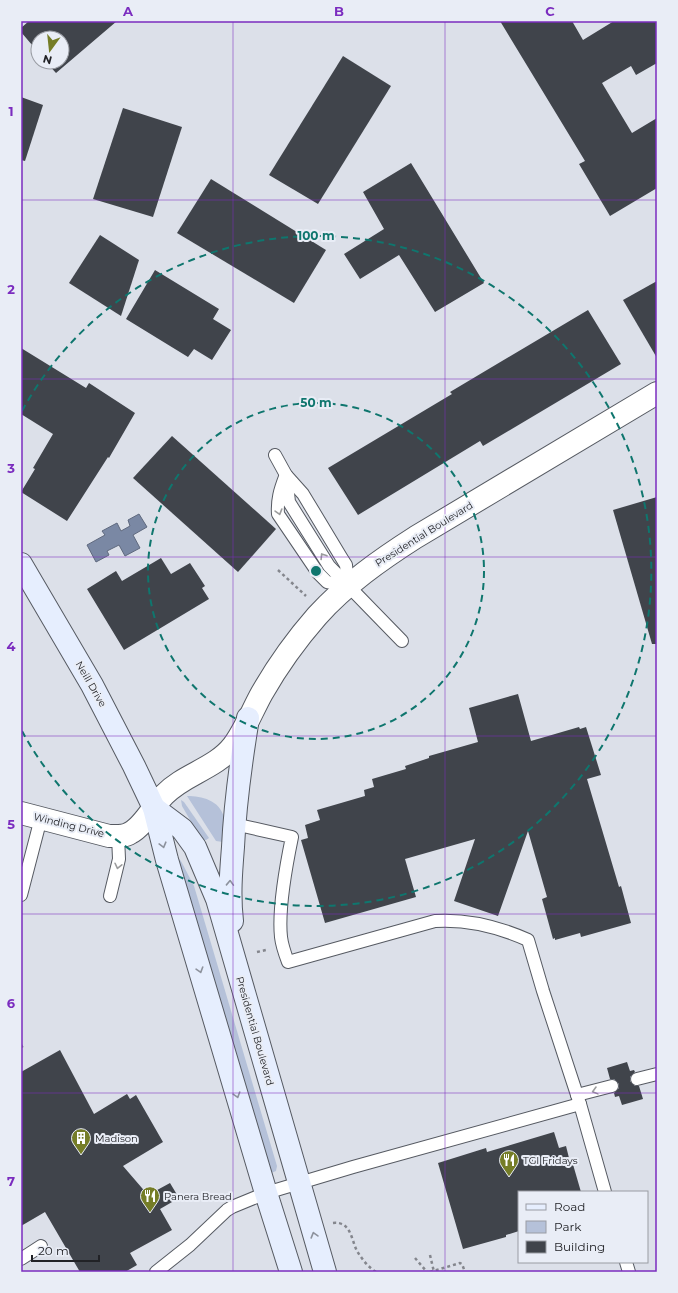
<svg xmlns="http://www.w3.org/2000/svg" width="678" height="1293" font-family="Montserrat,sans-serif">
  <rect width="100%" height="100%" fill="#dce0e9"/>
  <g fill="#b5c1d9">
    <path d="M187,796C202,796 219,800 224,817C226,824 224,835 223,842L216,841Z"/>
    <polygon points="181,800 184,802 209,838 206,840 201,839 182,806"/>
    <polygon points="179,859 181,861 194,886 197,896 277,1166 276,1171 271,1173 178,860"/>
  </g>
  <polygon fill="#7a88a4" stroke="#5f697e" points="139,514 147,527 133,535 140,548 125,556 119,545 107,551 109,555 96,562 87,545 105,535 102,531 117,523 121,531 130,526 128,520"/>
  <g fill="#40444b">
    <polygon points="29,21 117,21 56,73 46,62 62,62 62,38 38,38 38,52 21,32 21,28"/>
    <polygon points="500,21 572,21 583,40 614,21 657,21 657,63 636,75 631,66 602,83 632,133 657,118 657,188 610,216 579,164 585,161"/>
    <polygon points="343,56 391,86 318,204 269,175"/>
    <polygon points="21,97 43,105 25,161 21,160"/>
    <polygon points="123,108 182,127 153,217 93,199"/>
    <polygon points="411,163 484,283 435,312 399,255 360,279 344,254 384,229 363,192"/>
    <polygon points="211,179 326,250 294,303 177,233"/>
    <polygon points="100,235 139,260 121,316 69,283"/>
    <polygon points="155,270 219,309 213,319 231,330 212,360 194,349 188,357 126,319"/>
    <polygon points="657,281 657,358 623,300"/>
    <polygon points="588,310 621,364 483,446 480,441 358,515 328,468 452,394 450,392"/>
    <polygon points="21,348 86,388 89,383 135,413 109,458 108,457 67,521 21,492 35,469 33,468 53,434 21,414"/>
    <polygon points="172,436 276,529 238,572 133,478"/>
    <polygon points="657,497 657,644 652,644 613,510"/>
    <polygon points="161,558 171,574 190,563 205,586 202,588 209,599 124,650 87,589 116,571 122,581"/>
    <polygon points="518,694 531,741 579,727 580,729 586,727 601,775 587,779 619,887 621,886 631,923 581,937 580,933 555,940 555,938 553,939 542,899 547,897 528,831 498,916 454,901 475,839 405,859 416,897 325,923 301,840 308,838 305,825 320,820 317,810 365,796 364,790 374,787 372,779 406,769 405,766 429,758 429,756 478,742 469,708"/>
    <polygon points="60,1050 94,1114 127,1094 130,1099 136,1095 163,1142 123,1166 148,1195 170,1183 179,1198 160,1209 172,1230 130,1253 137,1265 125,1272 80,1272 45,1212 21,1226 21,1072"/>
    <polygon points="627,1062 630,1071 634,1070 635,1072 630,1077 630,1081 635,1086 639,1086 643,1099 622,1105 619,1096 615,1097 614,1093 619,1088 619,1084 614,1079 610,1079 607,1068"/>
    <polygon points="554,1132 559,1148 566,1146 570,1162 572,1161 581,1192 519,1192 519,1231 506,1235 506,1237 463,1249 438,1163 486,1148 487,1152"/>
  </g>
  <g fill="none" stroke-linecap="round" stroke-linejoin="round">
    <g stroke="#565a62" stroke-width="14">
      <g id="service">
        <polyline points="275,455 286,475 303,494 341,557 346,565 348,586"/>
        <polyline points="286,475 289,502 329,566 402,641"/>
        <path d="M285,477C280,490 277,500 278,514L318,573L327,582L348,586"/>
        <path d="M234,824L292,837C286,866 278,909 281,937C282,946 285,954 288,962L435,921C467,919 499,927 528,940L543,991L580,1104"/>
        <polyline points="21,895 41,818"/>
        <polyline points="110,896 119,859 118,836"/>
        <polyline points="637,1079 657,1074"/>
        <polyline points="577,1095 612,1086"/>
        <polyline points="21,1259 41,1246"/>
        <polyline points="626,1262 629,1272"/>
        <polyline points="156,1272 190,1245 227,1210 232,1207 266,1193 353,1167 580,1104 605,1192"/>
      </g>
    </g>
    <g stroke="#565a62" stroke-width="24">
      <path id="minor" d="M21,813L109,836C116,836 124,837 130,833C144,826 153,806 164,795C184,774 215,769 233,746C244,732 253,709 262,693C278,665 296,640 317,616C346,584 380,560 416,537L657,393"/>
    </g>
    <g stroke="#565a62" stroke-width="24">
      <g id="secondary">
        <polyline points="21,564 92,685 134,766 154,808 167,860 266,1193 291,1272"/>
        <polyline points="154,808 182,829 195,847 217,899 325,1272"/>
        <path d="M232,921C229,896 231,872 233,847C235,804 241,761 248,718"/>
      </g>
    </g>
    <g stroke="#84868d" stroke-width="2.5" stroke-dasharray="3 3" stroke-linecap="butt">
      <polyline points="278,570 306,596"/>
      <polyline points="257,952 266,950"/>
      <polyline points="21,1045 24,1050"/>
      <path d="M333,1223C351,1221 351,1239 357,1251C362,1259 368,1267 376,1272"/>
      <polyline points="430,1255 434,1272"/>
      <polyline points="415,1258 427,1272"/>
      <polyline points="430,1272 460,1263 462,1264 465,1272"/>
    </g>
    <use href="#service" stroke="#fff" stroke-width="12"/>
    <use href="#minor" stroke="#fff" stroke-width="22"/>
    <use href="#secondary" stroke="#e6eefe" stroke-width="22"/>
  </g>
  <defs><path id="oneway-chevron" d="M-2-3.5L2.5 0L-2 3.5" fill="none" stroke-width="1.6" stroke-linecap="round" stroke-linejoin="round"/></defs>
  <g stroke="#9b9c9d">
    <use href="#oneway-chevron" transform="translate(279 512) rotate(74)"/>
    <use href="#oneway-chevron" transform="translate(323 556) rotate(-122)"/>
    <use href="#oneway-chevron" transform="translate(118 866) rotate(103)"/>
    <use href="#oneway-chevron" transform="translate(595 1091) rotate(165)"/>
  </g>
  <g stroke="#8d929d">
    <use href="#oneway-chevron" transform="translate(163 845) rotate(75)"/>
    <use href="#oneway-chevron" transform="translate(230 883) rotate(-88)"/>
    <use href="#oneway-chevron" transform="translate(200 970) rotate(73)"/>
    <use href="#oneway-chevron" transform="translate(237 1095) rotate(73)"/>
    <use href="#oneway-chevron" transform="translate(314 1235) rotate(-106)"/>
  </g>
  <path fill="none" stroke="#7b2cbf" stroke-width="1" stroke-opacity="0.55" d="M233,21V1272M445,21V1272M21,200H657M21,379H657M21,557H657M21,736H657M21,914H657M21,1093H657"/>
  <g fill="none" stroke="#0f766e" stroke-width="2" stroke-dasharray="7 5">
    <circle cx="316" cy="571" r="168"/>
    <path d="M22 411A335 335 0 1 1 22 731"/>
  </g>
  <defs>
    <g id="building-pin" transform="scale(1)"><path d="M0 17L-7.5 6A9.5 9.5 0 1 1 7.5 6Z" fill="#757d27" stroke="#e9edf6"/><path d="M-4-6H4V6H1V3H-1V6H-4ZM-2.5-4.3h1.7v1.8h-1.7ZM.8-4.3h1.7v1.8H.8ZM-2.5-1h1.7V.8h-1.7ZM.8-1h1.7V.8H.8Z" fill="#fff"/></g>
    <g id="restaurant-pin" transform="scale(1)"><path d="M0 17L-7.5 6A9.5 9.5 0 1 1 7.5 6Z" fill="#757d27" stroke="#e9edf6"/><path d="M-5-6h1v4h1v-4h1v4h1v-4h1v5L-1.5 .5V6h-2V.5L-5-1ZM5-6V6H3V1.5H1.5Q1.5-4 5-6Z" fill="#fff"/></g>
  </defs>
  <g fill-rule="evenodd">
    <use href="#building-pin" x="81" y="1138"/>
    <use href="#restaurant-pin" x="509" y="1160"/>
    <use href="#restaurant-pin" x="150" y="1196"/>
  </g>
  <g text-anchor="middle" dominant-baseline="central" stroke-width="4" stroke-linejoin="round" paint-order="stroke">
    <g font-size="10" fill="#212226" stroke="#e9edf6">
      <text transform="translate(424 534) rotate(-32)">Presidential Boulevard</text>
      <text transform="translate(91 684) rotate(60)">Neill Drive</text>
      <text transform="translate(69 825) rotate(14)">Winding Drive</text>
      <text transform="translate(255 1031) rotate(74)">Presidential Boulevard</text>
    </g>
    <g font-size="10" fill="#212226" stroke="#e9edf6" text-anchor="start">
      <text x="95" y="1138">Madison</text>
      <text x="523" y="1160">TGI Fridays</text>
      <text x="164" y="1196">Panera Bread</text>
    </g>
  </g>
  <circle cx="316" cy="571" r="6" fill="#0f766e" stroke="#e9edf6" stroke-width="2"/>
  <g font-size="12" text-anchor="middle" font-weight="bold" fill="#0f766e" stroke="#e9edf6" stroke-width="4" stroke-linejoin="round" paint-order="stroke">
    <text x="316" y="240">100 m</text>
    <text x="316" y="407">50 m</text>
  </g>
  <rect width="678" height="1293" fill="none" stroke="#e9edf6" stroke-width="44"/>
  <rect x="518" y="1191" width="130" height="72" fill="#e9edf6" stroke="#999ca3"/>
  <rect x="526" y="1204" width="20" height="6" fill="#e6eefe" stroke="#999ca3"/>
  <text x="554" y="1211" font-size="12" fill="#212226">Road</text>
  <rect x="526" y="1221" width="20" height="12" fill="#b5c1d9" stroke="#999ca3"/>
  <text x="554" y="1231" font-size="12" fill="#212226">Park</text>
  <rect x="526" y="1241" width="20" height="12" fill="#40444b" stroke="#999ca3"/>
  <text x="554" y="1251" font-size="12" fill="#212226">Building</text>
  <g transform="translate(50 50) rotate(195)"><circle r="19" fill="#e9edf6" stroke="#999ca3"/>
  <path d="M0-3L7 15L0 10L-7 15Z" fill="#757d27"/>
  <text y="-6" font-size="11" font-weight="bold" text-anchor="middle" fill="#212226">N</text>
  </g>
  <path d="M32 1255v6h67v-6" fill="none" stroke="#212226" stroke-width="2"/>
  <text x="38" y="1255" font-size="12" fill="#212226" stroke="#e9edf6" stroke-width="3" paint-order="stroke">20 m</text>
  <rect x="22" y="22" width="634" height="1249" fill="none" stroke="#7b2cbf" stroke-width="1.5"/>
  <g font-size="13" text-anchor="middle" font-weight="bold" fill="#7b2cbf">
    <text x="128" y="16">A</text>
    <text x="339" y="16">B</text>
    <text x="550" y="16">C</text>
    <text x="11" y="116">1</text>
    <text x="11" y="294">2</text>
    <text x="11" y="473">3</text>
    <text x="11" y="651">4</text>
    <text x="11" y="829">5</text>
    <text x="11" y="1008">6</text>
    <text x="11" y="1186">7</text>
  </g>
</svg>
